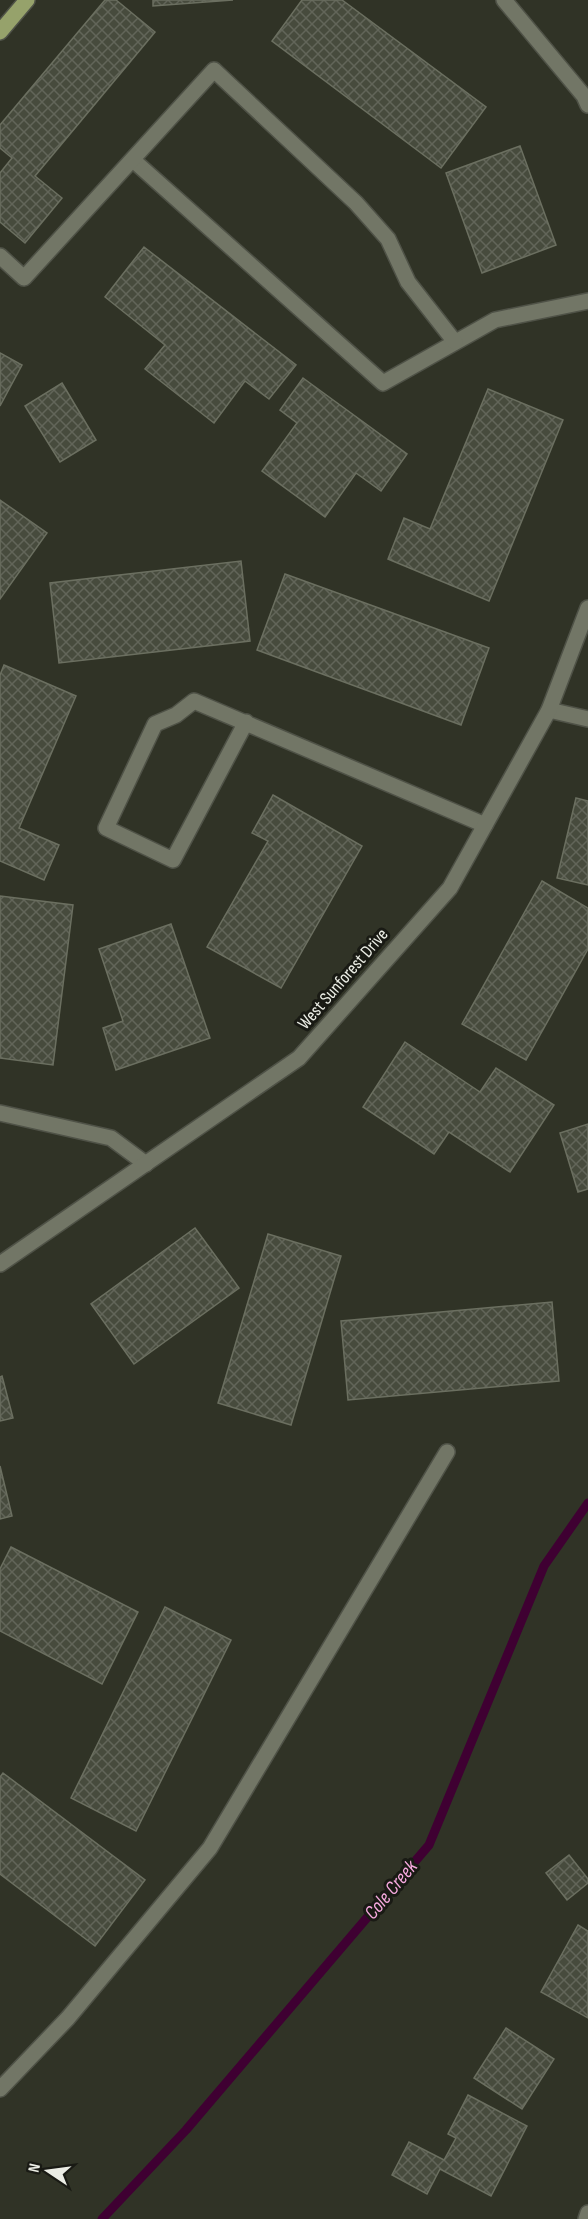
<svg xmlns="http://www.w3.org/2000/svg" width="588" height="2219" font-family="'Sofia Sans Condensed',sans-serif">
  <defs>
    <pattern id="building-cross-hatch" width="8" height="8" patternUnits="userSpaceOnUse" patternTransform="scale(1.5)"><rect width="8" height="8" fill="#474b3d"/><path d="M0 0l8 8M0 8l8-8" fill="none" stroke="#626559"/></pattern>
  </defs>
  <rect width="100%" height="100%" fill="#303326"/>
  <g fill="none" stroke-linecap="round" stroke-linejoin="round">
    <polyline stroke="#3f0032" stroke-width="9" points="102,2219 186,2130 429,1845 544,1566 588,1503"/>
  </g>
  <g fill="url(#building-cross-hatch)" stroke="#6b6f60" stroke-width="1.5">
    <polygon points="105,0 116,0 155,32 35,176 62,198 25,243 0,222 0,173 12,158 0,148 0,125"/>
    <polygon points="153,0 233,0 153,6"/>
    <polygon points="302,0 342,0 486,107 441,168 272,41"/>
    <polygon points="520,146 556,245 482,273 446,173"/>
    <polygon points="144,247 296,365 269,399 245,381 214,423 145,369 165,345 105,297"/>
    <polygon points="0,353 22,365 0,406"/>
    <polygon points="303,378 407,454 381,491 356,473 325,517 262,471 297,423 280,410"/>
    <polygon points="62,383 96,440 60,462 25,406"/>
    <polygon points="488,389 563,420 489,601 388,559 404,518 430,529"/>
    <polygon points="0,500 47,533 0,599"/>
    <polygon points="241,561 250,641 59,663 50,583"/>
    <polygon points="285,574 489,648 461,725 257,650"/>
    <polygon points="4,665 76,696 19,828 59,845 44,880 0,861 0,675"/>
    <polygon points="273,795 362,846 281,988 207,947 268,841 252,833"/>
    <polygon points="576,798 588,801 588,885 557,878"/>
    <polygon points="542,881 588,908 588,949 526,1060 462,1024"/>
    <polygon points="0,896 73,905 53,1065 0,1058"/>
    <polygon points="171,924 210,1038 116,1070 103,1028 123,1021 99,949"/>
    <polygon points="405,1042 480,1092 496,1068 554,1105 510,1172 449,1132 434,1154 363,1107"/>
    <polygon points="588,1124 588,1189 578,1192 560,1133"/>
    <polygon points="195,1228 239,1288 134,1364 91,1304"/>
    <polygon points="268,1234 341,1256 291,1425 218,1403"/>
    <polygon points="552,1302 559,1381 348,1400 341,1321"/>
    <polygon points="2,1376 13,1418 0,1421 0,1377"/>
    <polygon points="0,1466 12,1516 0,1519"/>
    <polygon points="11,1547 138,1612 102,1684 0,1631 0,1569"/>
    <polygon points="165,1607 231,1640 136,1831 71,1798"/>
    <polygon points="3,1773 145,1880 95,1946 0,1874 0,1777"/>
    <polygon points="569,1855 588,1879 588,1883 567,1900 546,1873"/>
    <polygon points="578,1925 588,1931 588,2018 541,1992"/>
    <polygon points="506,2028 554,2059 522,2109 474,2078"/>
    <polygon points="468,2095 527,2126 491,2196 440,2169 427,2194 392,2175 409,2142 444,2160 456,2138 448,2134"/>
  </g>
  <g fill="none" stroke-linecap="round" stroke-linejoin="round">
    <g stroke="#4f5247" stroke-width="18">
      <g id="minor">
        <polyline points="504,0 584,96 588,105"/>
        <polyline points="133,160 383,383 495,320 588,301"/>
        <polyline points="0,256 24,278 214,70 356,203 388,239 408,282 455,342"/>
        <polyline points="549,710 588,719"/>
        <polyline points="246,722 173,860 106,828 155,724 176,715 194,701 485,825"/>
        <polyline points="0,1113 111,1138 146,1164"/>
        <polyline points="0,1264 299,1058 450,888 549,710 588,608"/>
        <polyline points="0,2089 68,2018 210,1848 447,1452"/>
        <polyline points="586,2219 588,2213"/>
      </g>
    </g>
    <g stroke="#4f5247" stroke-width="18">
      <polyline id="major" points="0,32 27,0"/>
    </g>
    <use href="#minor" stroke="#727666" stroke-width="15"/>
    <use href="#major" stroke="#96a26b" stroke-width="15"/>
  </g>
  <g text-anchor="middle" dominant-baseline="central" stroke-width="6" stroke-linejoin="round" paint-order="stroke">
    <g font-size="18" fill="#ebede5" stroke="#191a14">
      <text transform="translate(343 979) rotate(-49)">West Sunforest Drive</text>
    </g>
    <g font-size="20" font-style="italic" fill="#f6a9de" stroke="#191a14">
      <text transform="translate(391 1890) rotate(-50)">Cole Creek</text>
    </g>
  </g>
  <g transform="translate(48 2171) rotate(283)" stroke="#191a14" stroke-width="4.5" paint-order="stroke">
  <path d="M0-4.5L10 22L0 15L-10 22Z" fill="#ebede5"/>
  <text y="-9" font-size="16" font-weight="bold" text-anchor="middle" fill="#ebede5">N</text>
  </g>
</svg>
